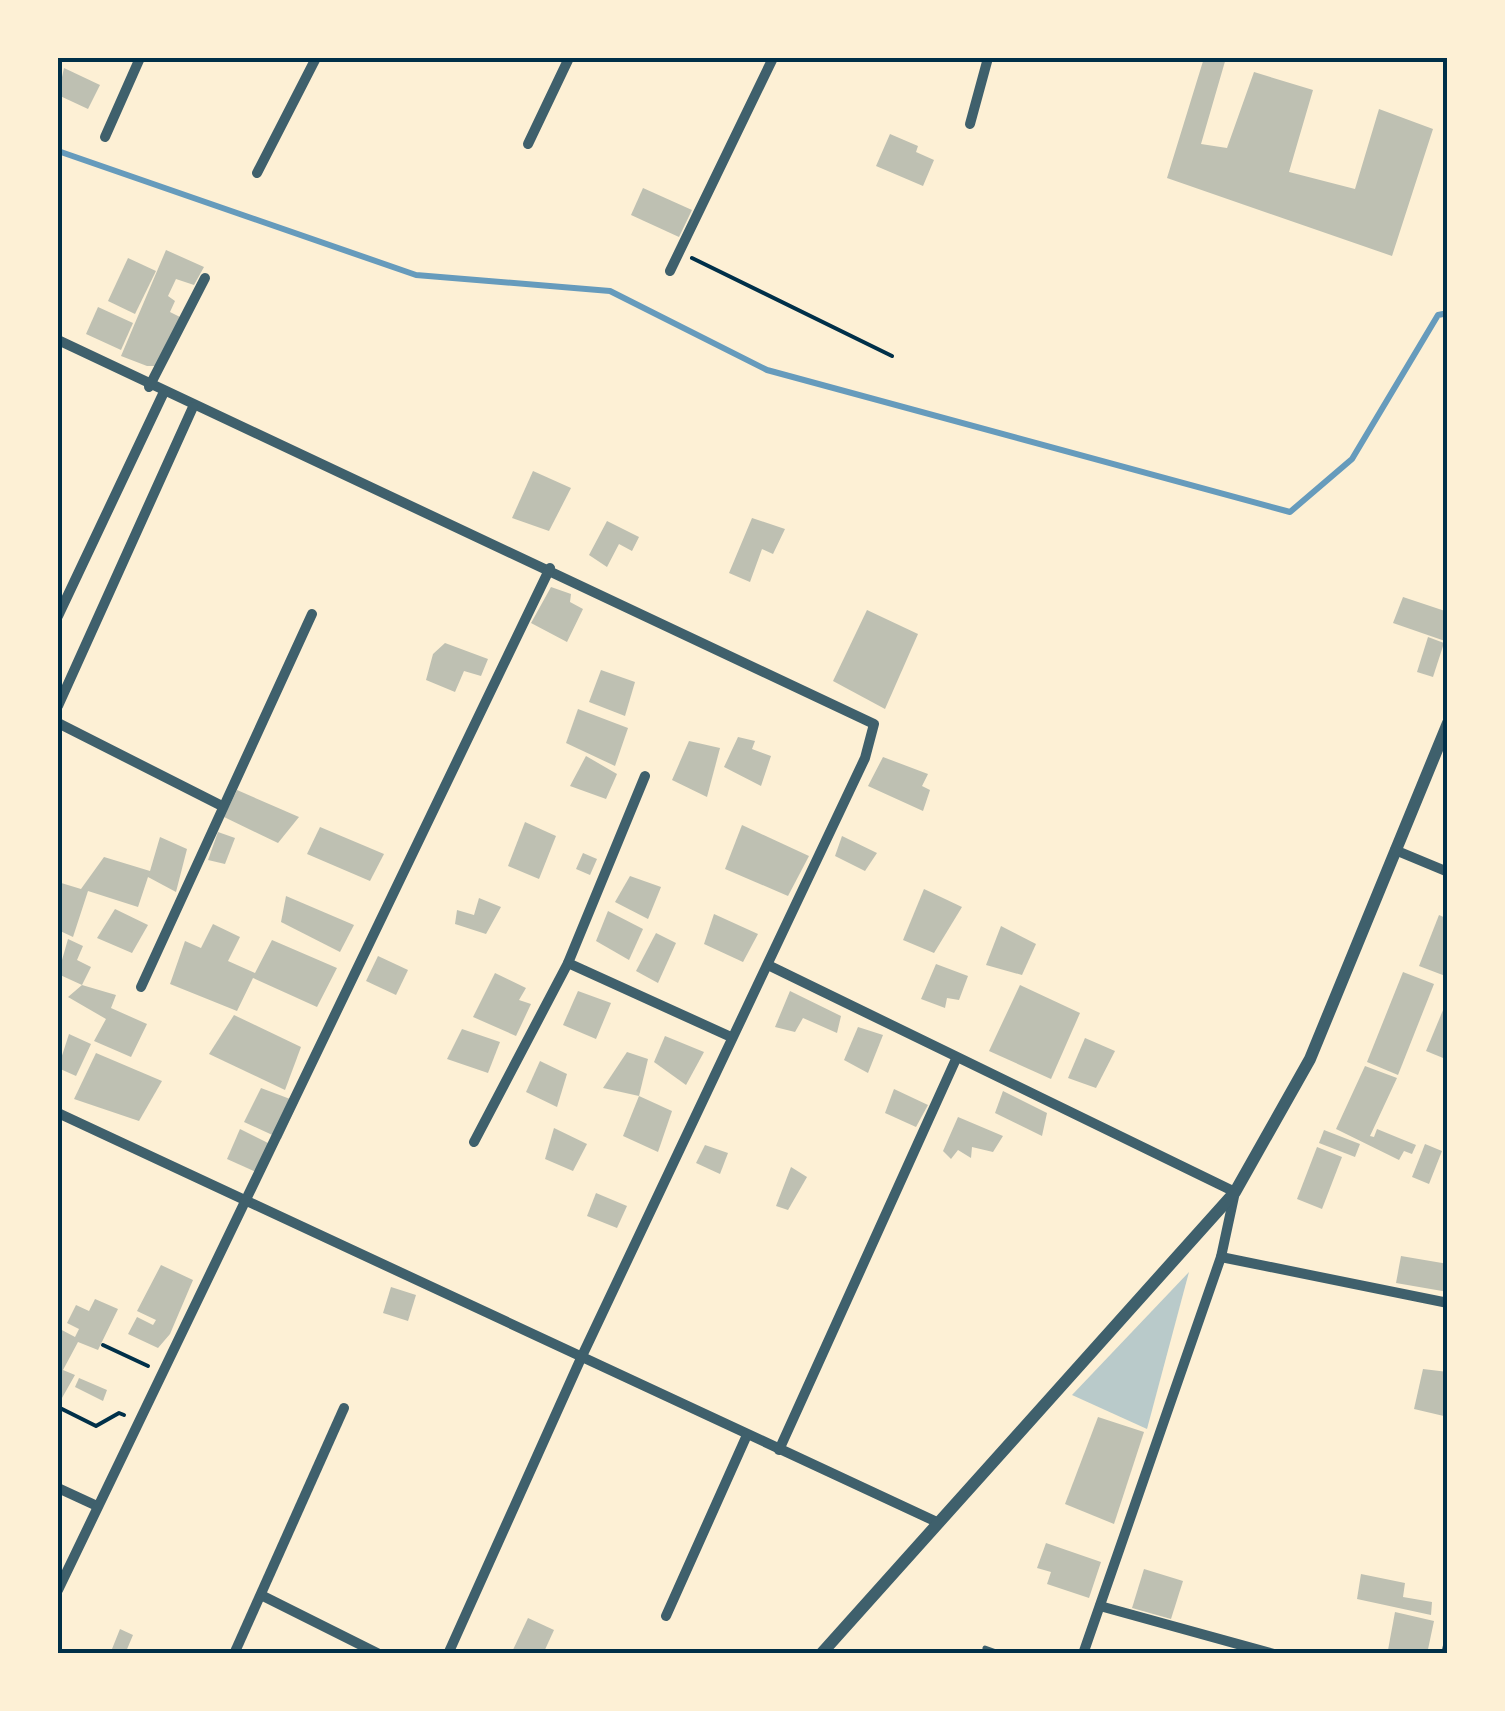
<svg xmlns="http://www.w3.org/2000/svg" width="1505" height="1711" font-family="Barlow,sans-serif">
  <rect width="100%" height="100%" fill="#fdf0d5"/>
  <polygon fill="#b9caca" points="1189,1272 1147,1429 1072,1395"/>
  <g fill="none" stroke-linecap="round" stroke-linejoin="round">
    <polyline stroke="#669bbc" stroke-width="6" points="58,151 416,275 610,291 767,370 1290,512 1352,459 1438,315 1448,313"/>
  </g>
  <g fill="#bec0b2">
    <polygon points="1204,58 1226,58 1201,144 1227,148 1254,72 1313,90 1289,172 1355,189 1379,109 1433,129 1392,256 1167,178"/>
    <polygon points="64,68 100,85 88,109 58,95"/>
    <polygon points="890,134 918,146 916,152 934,160 923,186 876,166"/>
    <polygon points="643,188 692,210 679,237 631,215"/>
    <polygon points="166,250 204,267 194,285 176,279 168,296 175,301 170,312 180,317 155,366 147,366 121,356"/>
    <polygon points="128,258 156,271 135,314 108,301"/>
    <polygon points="98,307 133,323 121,350 86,334"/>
    <polygon points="533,471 571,488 549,531 512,518"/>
    <polygon points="752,518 785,529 773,554 762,549 750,582 729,573"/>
    <polygon points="607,521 639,537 632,551 619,544 607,567 589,555"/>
    <polygon points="551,587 571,594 570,602 583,609 567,642 531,623"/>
    <polygon points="1403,597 1448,612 1445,641 1393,623"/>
    <polygon points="867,610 918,634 885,709 833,681"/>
    <polygon points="1428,637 1444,643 1433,677 1417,672"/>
    <polygon points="445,643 488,659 481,676 464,671 455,692 426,680 433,654"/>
    <polygon points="601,670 635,682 625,716 589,702"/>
    <polygon points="578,709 628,728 615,766 566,743"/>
    <polygon points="738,737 755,741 752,749 771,756 761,786 724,767"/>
    <polygon points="689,741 720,748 707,797 672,780"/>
    <polygon points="586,756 617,774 606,799 570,786"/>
    <polygon points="883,757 928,774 922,786 930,790 923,811 868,786"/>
    <polygon points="237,790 299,817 278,843 224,817"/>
    <polygon points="525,822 556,836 539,879 508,866"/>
    <polygon points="742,825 809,856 788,896 725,869"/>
    <polygon points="320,827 384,854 370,881 307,854"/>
    <polygon points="218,832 235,838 225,864 208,860"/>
    <polygon points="842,836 877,853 865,871 835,856"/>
    <polygon points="160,837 187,849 176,892 148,877 138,907 88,891 73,937 58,930 58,882 81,889 104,857 150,871"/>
    <polygon points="583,853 597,859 590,875 576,869"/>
    <polygon points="630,876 661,887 648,919 615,902"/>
    <polygon points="924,889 962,907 934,953 903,940"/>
    <polygon points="286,896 354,925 340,952 281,922"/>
    <polygon points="479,898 501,907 486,934 455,924 457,910 474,915"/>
    <polygon points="115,909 148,925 132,953 97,938"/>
    <polygon points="608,911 643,929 629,960 596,941"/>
    <polygon points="714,914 758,934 743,962 704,944"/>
    <polygon points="1439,915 1448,919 1448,977 1419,966"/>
    <polygon points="213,924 240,937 228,961 255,973 272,940 337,968 317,1007 253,978 237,1011 170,984 185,941 201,948"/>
    <polygon points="1001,926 1036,944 1022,975 986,965"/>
    <polygon points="656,933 676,943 658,983 636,971"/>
    <polygon points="68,939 83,946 77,960 91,967 82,985 58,974"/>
    <polygon points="378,956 408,970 396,995 366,981"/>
    <polygon points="936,964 968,976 959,1000 947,998 945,1008 921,999"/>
    <polygon points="1403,972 1434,984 1398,1075 1367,1062"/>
    <polygon points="495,973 526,988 519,1000 531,1004 516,1036 473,1017"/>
    <polygon points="82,985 116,995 111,1008 147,1024 131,1057 94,1041 106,1019 68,997"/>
    <polygon points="1020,985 1080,1013 1051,1079 989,1051"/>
    <polygon points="578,991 611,1003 596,1039 563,1025"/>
    <polygon points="790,991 841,1016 837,1033 803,1018 795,1032 775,1027"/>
    <polygon points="1448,998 1448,1060 1426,1051"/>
    <polygon points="234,1015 301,1047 285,1090 209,1054"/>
    <polygon points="858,1027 883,1035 868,1073 844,1060"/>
    <polygon points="462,1029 500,1042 488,1073 447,1059"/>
    <polygon points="69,1034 91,1044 76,1076 58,1068"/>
    <polygon points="665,1036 704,1052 686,1085 654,1062"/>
    <polygon points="1085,1038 1115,1051 1096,1088 1068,1078"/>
    <polygon points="627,1052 648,1059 639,1096 603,1088"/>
    <polygon points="96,1053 162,1081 139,1121 74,1099"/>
    <polygon points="540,1061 567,1074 557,1107 526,1092"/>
    <polygon points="1365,1066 1397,1078 1370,1136 1374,1137 1377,1129 1416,1145 1412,1154 1404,1151 1399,1160 1336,1129"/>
    <polygon points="261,1088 298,1102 281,1139 244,1122"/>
    <polygon points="894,1089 928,1105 916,1127 885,1113"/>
    <polygon points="1003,1091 1047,1113 1042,1136 995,1113"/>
    <polygon points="639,1096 672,1111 658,1152 623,1136"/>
    <polygon points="958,1117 1003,1136 993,1152 972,1147 971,1158 958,1150 951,1159 943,1151"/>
    <polygon points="554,1128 587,1144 573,1171 545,1159"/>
    <polygon points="240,1129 270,1144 256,1172 227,1159"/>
    <polygon points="1324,1130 1360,1144 1355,1157 1319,1143"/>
    <polygon points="1425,1144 1442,1151 1429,1184 1412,1177"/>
    <polygon points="705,1145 728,1153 720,1174 696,1163"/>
    <polygon points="1317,1147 1342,1157 1322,1209 1297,1199"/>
    <polygon points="791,1167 807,1177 788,1210 776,1206"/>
    <polygon points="596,1193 627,1206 617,1228 587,1216"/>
    <polygon points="1401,1256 1448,1264 1448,1292 1396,1283"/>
    <polygon points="161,1265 193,1280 170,1334 158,1348 128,1334 137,1317 153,1325 156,1320 137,1311"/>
    <polygon points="391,1287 416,1295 408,1321 383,1313"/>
    <polygon points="95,1299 118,1309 98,1350 78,1342 63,1370 75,1375 58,1405 58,1328 75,1337 79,1329 67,1323 76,1305 89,1311"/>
    <polygon points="1423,1369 1448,1372 1448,1417 1414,1409"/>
    <polygon points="79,1378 107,1390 103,1401 75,1387"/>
    <polygon points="1098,1417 1144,1432 1114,1524 1065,1504"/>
    <polygon points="1046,1543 1101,1562 1089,1598 1047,1584 1051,1572 1037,1568"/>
    <polygon points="1144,1569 1183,1581 1171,1619 1132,1608"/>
    <polygon points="1361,1574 1405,1583 1403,1597 1432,1602 1431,1615 1357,1599"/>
    <polygon points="1395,1612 1434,1621 1427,1654 1388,1650"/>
    <polygon points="528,1618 554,1630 543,1654 511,1654"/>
    <polygon points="120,1629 133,1635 125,1654 110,1654"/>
  </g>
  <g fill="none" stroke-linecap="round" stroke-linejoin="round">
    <g stroke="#003049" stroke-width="4">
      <polyline points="692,258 892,356"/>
      <polyline points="103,1345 148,1366"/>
      <polyline points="58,1407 96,1426 119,1413 124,1415"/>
    </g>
    <polyline stroke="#3f606c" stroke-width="5" points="985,1648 1002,1654"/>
    <g stroke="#3f606c" stroke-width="10">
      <polyline points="970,124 988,58"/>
      <polyline points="105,137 140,58"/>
      <polyline points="528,144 569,58"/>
      <polyline points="257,173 316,58"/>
      <polyline points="670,271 773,58"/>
      <polyline points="58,340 874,724 865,758 582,1356 448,1654"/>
      <polyline points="149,387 205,278"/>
      <polyline points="58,616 163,394"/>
      <polyline points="58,706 193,407"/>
      <polyline points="58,723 222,806"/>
      <polyline points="1395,850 1448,872"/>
      <polyline points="568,963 731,1037"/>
      <polyline points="768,965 1235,1192 1221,1257 1083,1654"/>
      <polyline points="141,987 312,614"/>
      <polyline points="58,1113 939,1523"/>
      <polyline points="474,1142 568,963 645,776"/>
      <polyline points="1221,1257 1448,1303"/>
      <polyline points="779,1450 956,1059"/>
      <polyline points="58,1488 97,1506"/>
      <polyline points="58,1590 550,568"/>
      <polyline points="261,1595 379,1654"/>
      <polyline points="1100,1606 1274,1654"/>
      <polyline points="666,1616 747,1435"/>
      <polyline points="234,1654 344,1408"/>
      <polyline points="1446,1654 1448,1646"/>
    </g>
    <polyline stroke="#3f606c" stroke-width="12" points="821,1654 1235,1192 1310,1059 1448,723"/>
  </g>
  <rect width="1505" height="1711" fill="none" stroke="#fdf0d5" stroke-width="120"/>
  <rect x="60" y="60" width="1385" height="1591" fill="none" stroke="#003049" stroke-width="4"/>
</svg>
